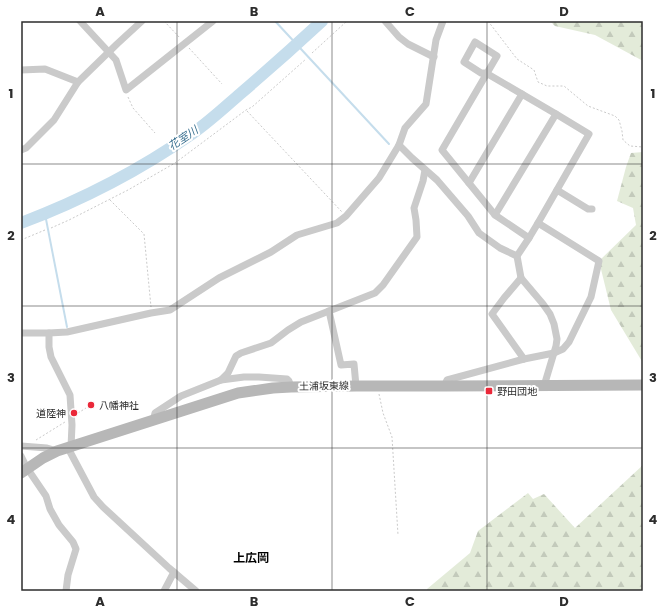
<svg xmlns="http://www.w3.org/2000/svg" width="664" height="612" font-family="Poppins,'Noto Sans JP',sans-serif">
  <defs>
    <pattern id="forest-firs" width="22" height="20" patternUnits="userSpaceOnUse"><rect width="22" height="20" fill="#e3ebd9"/><path d="M5 1l3.5 6h-7zM16 11l3.5 6h-7z" fill="#c3cabb"/></pattern>
  </defs>
  <rect width="100%" height="100%" fill="#fff"/>
  <g fill="url(#forest-firs)">
    <polygon points="550,21 643,21 643,61 595,35 555,26"/>
    <polygon points="643,152 643,363 611,310 599,261 636,225 633,208 617,201 626,167 631,153"/>
    <polygon points="643,465 643,591 427,591 427,589 470,553 478,531 528,493 533,499 544,494 575,528"/>
  </g>
  <g fill="none" stroke-linecap="round" stroke-linejoin="round">
    <g stroke="#c5ddec" stroke-width="2">
      <polyline points="275,21 389,144"/>
      <polyline points="45,214 67,327"/>
    </g>
    <path stroke="#c5ddec" stroke-width="12" d="M21,223C82,200 140,170 193,133C210,121 225,107 240,94C268,70 295,46 322,21"/>
    <g stroke="#cacaca" stroke-width="1" stroke-dasharray="2 2" stroke-linecap="butt">
      <polyline points="164,21 180,38"/>
      <polyline points="488,21 517,59 534,70 538,82 547,86 564,86 588,106 615,116 619,120 622,131 623,140 630,146 643,147"/>
      <polyline points="189,48 222,84"/>
      <polyline points="312,53 347,21"/>
      <polyline points="128,97 133,108 155,133"/>
      <polyline points="247,111 342,212"/>
      <polyline points="110,200 144,234 151,307"/>
      <polyline points="51,228 69,220 128,190 175,163 246,110 252,107 306,59"/>
      <polyline points="21,240 45,230"/>
      <polyline points="379,394 383,413 392,437 398,535"/>
      <polyline points="78,413 86,408"/>
      <polyline points="36,440 65,422"/>
    </g>
    <g stroke="#cacaca" stroke-width="7">
      <polyline points="80,21 116,60 126,90 213,21"/>
      <polyline points="385,21 399,37 408,44 434,57"/>
      <polyline points="21,70 45,69 78,82"/>
      <polyline points="556,114 486,73 481,73 464,62 475,42 497,56 442,150 495,215 529,238 538,223 589,134 556,114"/>
      <polyline points="399,145 412,158 437,180 468,216 479,233 500,248 517,256"/>
      <polyline points="21,150 26,148 54,120 78,82 117,44 142,21"/>
      <polyline points="469,183 522,94"/>
      <polyline points="557,190 588,209 592,209"/>
      <polyline points="495,215 556,114"/>
      <polyline points="529,238 517,256 521,278 543,304 550,314 554,324 557,339 556,346 544,386"/>
      <polyline points="521,278 504,298 492,314 524,359"/>
      <polyline points="329,311 341,365 354,364 356,386"/>
      <polyline points="21,333 49,333 67,332 151,313 170,310 219,278 271,252 297,235 337,223 346,216 379,178 399,145 405,128 426,104 436,40 443,21"/>
      <polyline points="49,333 49,347 51,357 70,395 72,425 71,447"/>
      <polyline points="221,380 244,377 259,377 287,379 289,381 291,387"/>
      <polyline points="444,386 447,380 524,359 554,353 563,349 569,342 591,297 599,261 538,223"/>
      <polyline points="153,421 155,413 181,396 221,380 228,373 236,356 241,353 271,343 288,330 301,322 375,293 383,285 417,237 416,220 414,208 423,181 425,170"/>
      <polyline points="21,446 47,448 57,451"/>
      <polyline points="68,448 94,497 103,507 169,568 196,591"/>
      <polyline points="21,456 27,468 46,496 50,509 59,525 73,542 76,549 68,575 66,591"/>
      <polyline points="164,591 174,572"/>
    </g>
    <polyline stroke="#b7b7b7" stroke-width="11" points="21,473 43,458 57,451 238,393 273,388 291,387 356,386 444,386 643,385"/>
  </g>
  <path fill="none" stroke="#2d2d2d" stroke-width="1" stroke-opacity="0.55" d="M177,21V591M332,21V591M487,21V591M21,164H643M21,306H643M21,448H643"/>
  <g fill="#ea2839" stroke="#fff" stroke-width="1.5">
    <rect x="485" y="387" width="8" height="8" rx="2"/>
    <circle cx="91" cy="405" r="4"/>
    <circle cx="74" cy="413" r="4"/>
  </g>
  <g text-anchor="middle" dominant-baseline="central" stroke-width="4" stroke-linejoin="round" paint-order="stroke">
    <g font-size="10" fill="#2d2d2d" stroke="#fff">
      <text transform="translate(324 386) rotate(-1)">土浦坂東線</text>
    </g>
    <g font-size="10" fill="#2d2d2d" stroke="#fff" text-anchor="start">
      <text x="497" y="391">野田団地</text>
      <text x="99" y="405">八幡神社</text>
      <text x="66" y="413" text-anchor="end">道陸神</text>
    </g>
    <g font-size="11" font-style="italic" fill="#397090" stroke="#fff">
      <text transform="translate(183 138) rotate(-34)">花室川</text>
    </g>
    <g font-size="12" font-weight="bold" fill="#000" stroke="#fff">
      <text x="251" y="557">上広岡</text>
    </g>
  </g>
  <rect width="664" height="612" fill="none" stroke="#ffffff" stroke-width="44"/>
  <rect x="22" y="22" width="620" height="568" fill="none" stroke="#2d2d2d" stroke-width="1.5"/>
  <g font-size="13" text-anchor="middle" font-weight="bold" fill="#2d2d2d">
    <text x="100" y="16">A</text>
    <text x="254" y="16">B</text>
    <text x="410" y="16">C</text>
    <text x="564" y="16">D</text>
    <text x="11" y="98">1</text>
    <text x="653" y="98">1</text>
    <text x="11" y="240">2</text>
    <text x="653" y="240">2</text>
    <text x="11" y="382">3</text>
    <text x="653" y="382">3</text>
    <text x="11" y="524">4</text>
    <text x="653" y="524">4</text>
    <text x="100" y="606">A</text>
    <text x="254" y="606">B</text>
    <text x="410" y="606">C</text>
    <text x="564" y="606">D</text>
  </g>
</svg>
